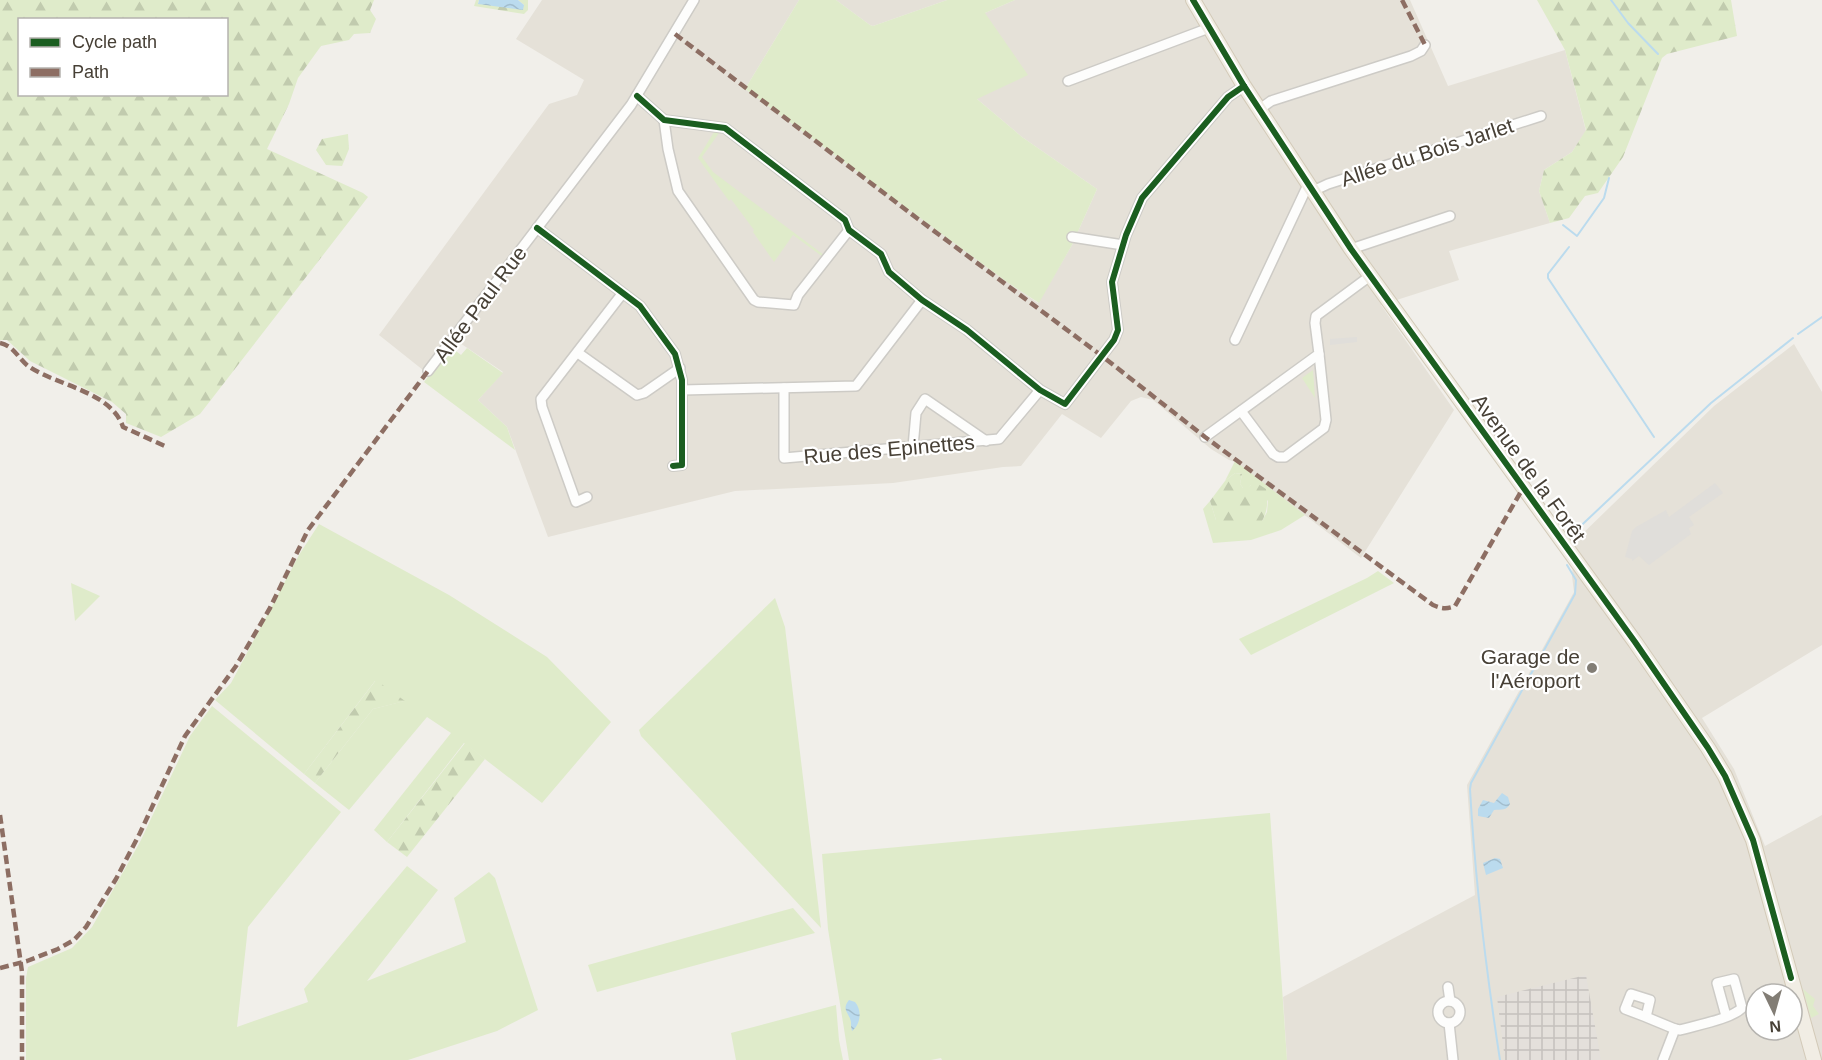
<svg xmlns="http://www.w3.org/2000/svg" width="1822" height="1060" font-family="Helvetica,sans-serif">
  <defs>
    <pattern id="industrial-grid" width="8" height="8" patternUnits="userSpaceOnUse" patternTransform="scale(1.5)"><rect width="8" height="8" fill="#e4e0db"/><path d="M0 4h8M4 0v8" fill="none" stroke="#c5c1bd"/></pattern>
    <pattern id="forest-firs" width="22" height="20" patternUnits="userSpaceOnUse" patternTransform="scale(1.5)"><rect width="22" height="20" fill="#dfebca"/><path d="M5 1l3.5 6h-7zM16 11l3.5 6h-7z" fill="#c1cbae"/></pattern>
    <pattern id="water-waves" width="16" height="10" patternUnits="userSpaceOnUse" patternTransform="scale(1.5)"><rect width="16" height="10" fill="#bbdbee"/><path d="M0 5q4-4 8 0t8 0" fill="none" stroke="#a2bdcd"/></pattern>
  </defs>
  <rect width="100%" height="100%" fill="#f1efea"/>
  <g fill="#e5e1d8" fill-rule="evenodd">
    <polygon points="542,0 799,0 745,89 1007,282 1038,303 1072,245 1097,189 1022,137 977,99 985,13 1015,0 1410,0 1448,86 1565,50 1586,131 1572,152 1544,170 1539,191 1550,223 1449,251 1459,280 1381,305 1454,410 1361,558 1235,462 1229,460 1211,449 1153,400 1141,397 1131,401 1101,438 1062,414 1021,466 1003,467 893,483 735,491 548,537 507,427 478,400 503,372 457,341 428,374 379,335 549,104 577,95 584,80 516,39"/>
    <polygon points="836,0 947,0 873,26 870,25"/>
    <path d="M1794,344L1822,392V645L1702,718L1734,769L1765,846L1822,815V1060H1287L1283,997L1475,895L1467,785L1574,592L1572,576L1575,541L1714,406ZM1756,994H1792V1030H1756Z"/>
  </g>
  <polygon fill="url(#industrial-grid)" points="1586,975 1601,1060 1505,1060 1497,997"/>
  <g fill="#dfebca">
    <polygon points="799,0 836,0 870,25 873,26 947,0 1015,0 985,13 1028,75 977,99 1022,137 1097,189 1072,245 1039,303 1007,282 745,89"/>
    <polygon points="714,132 719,133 702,157 713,172 824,255 823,257 793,235 774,262 753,232 754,230 731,199 729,201 698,158"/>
    <polygon points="451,347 461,355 467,348 503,373 478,400 507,427 515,450 424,382"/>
    <polygon points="1313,370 1315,398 1302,378"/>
    <polygon points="1235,461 1305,515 1281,530 1251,540 1213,543 1203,509 1210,501 1216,520 1262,521 1267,512 1268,501 1251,485 1247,489 1243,488 1240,484 1242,474 1235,473 1225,481"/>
    <polygon points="319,524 449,595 547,657 611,722 542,803 464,743 387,842 374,830 451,733 427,717 349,810 315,783 373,709 404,701 375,681 304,774 215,700 231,683 299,555"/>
    <polygon points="1378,571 1394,583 1251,655 1239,639 1367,578"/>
    <polygon points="71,583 100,596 75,621"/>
    <polygon points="775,598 785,627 821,928 641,736 639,730"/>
    <polygon points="212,706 341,812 248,927 237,1027 308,1002 304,989 407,866 438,890 367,981 466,942 454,898 489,872 495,878 538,1010 497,1031 408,1060 26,1060 26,978 28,967 72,948 92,927 140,842 190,736"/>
    <polygon points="1270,813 1287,1060 942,1060 941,1058 931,1060 849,1060 828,929 822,854"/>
    <polygon points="793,908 815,933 597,992 588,965"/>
    <polygon points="1803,989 1815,999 1813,1006 1819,1014 1811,1018"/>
    <polygon points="836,1005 839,1040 843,1060 736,1060 731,1033"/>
  </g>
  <g fill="url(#forest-firs)" fill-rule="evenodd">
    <path d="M0,0H374L370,10L376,19L370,33L354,34L349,40L321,46L298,78L289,104L267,149L363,193L368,197L200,414L161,437L126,423V414L112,402L30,361L7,340H0ZM20,20H226V94H20Z"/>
    <polygon points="476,0 479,0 478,3 524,5 518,0 528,0 528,10 524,14 474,6"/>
    <polygon points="1537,0 1731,0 1737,36 1667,54 1662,58 1623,157 1598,193 1585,196 1569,218 1550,223 1539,191 1544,170 1572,152 1586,130 1565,50"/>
    <polygon points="348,134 349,149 342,166 326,165 316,150 322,139"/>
    <path d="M1235,473L1242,474L1240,484L1243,488H1247L1255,482L1266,489C1268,501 1268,510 1262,521L1222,525L1216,520L1210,501L1225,481Z"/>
    <polygon points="376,680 405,701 373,709 315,783 304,774"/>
    <polygon points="465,743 485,759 407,857 387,842"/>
  </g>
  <g fill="#e0deda">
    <polygon points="1357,337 1357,342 1330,345 1330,339"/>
    <polygon points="1715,483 1723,493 1689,517 1694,525 1689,528 1691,534 1649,565 1639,556 1632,561 1632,559 1625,557 1632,531 1636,527 1666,510 1669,517"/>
  </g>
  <g fill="url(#water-waves)">
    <polygon points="479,0 518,0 524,5 523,10 478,4"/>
    <path d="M1502,793L1508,797L1510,804C1506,811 1502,809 1494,810L1489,818L1478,816V809L1483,800L1494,803Z"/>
    <polygon points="1495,858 1500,859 1503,868 1486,875 1483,863"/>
    <path d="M849,1000L855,1002C862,1010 861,1024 852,1031C851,1028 851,1025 851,1022C849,1012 841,1010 849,1000Z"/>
  </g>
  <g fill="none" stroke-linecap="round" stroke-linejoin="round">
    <g stroke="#bbdbee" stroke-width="2">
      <polyline points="1611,0 1628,23 1658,54"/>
      <polyline points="1563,225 1577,236 1604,198 1609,178"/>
      <polyline points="1569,247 1548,274 1548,278 1654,437"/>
      <polyline points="1798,334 1822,317"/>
      <polyline points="1569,537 1711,403 1793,338"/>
      <path d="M1500,1060C1486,970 1475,880 1470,789L1471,783L1575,594L1576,580L1567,565"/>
    </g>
    <g stroke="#cdcbc6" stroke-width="12">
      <g id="street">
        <polyline points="1068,81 1209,28"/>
        <polyline points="637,96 664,120 725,128 845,220 849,230 881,254 889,272 922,300 967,330 1040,390 1065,404 1114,340 1118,330 1112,282 1126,235 1142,198 1228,97 1244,86"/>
        <polyline points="1260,109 1271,101 1411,56 1421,51 1425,45"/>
        <polyline points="664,120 668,149 678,191 754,300 758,302 794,305 798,295 849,230"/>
        <polyline points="1313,191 1328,184 1541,116"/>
        <polyline points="537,228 640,306 675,354 682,380 682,465 673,466"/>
        <polyline points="1072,237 1123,245"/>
        <polyline points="1351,249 1450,216"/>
        <polyline points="1235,340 1306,189 1311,187"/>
        <polyline points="578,353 637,395 644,393 680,368"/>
        <polyline points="428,371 631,105 694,0"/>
        <polyline points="784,388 784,458 999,439 1040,390"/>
        <polyline points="682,390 856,386 922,300"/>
        <polyline points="1241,411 1273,454 1278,457 1285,457 1324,428 1326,420 1319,354"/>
        <polyline points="1205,437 1319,354 1315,323 1316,316 1370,276"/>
        <polyline points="913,447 916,413 925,399 986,441"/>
        <polyline points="587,497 576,502 542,407 541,399 622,294"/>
        <polyline points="1448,987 1450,1001"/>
        <circle cx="1449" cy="1012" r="11"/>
        <polyline points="1646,1017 1625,1009 1631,994 1650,1000 1646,1017 1675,1029"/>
        <polyline points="1449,1023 1453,1060"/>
        <path d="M1663,1060L1675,1029L1680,1030C1697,1025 1731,1019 1742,1008L1734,979L1717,983L1726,1016"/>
      </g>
    </g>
    <g stroke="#d3cab8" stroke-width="16">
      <polyline id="primary" points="1193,0 1244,86 1351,249 1635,642 1708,748 1725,776 1753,840 1814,1060"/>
    </g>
    <use href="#street" stroke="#fdfdfc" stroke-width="9"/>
    <use href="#primary" stroke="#f1ede4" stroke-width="14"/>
    <g stroke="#8d6e63" stroke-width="4.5" stroke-dasharray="9 4.5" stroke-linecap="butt">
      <polyline points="1402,0 1425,45"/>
      <path d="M675,34L918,219L1102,356L1205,437L1433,605C1442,609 1447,609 1455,606L1523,488"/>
      <path d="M0,343C14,346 18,358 28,366C57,386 111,391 123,427L167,447"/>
      <polyline points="0,815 22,972 22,1060"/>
      <polyline points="0,968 27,961 58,949 74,940 86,927 116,879 140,833 185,736 236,666 270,608 308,530 428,371"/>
    </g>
    <g stroke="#fff" stroke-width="10">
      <g id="cycleway">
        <polyline points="1193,0 1244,86 1351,249 1635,642 1708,748 1725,776 1753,840 1791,978"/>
        <polyline points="637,96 664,120 725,128 845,220 849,230 881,254 889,272 922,300 967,330 1040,390 1065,404 1114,340 1118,330 1112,282 1126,235 1142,198 1228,97 1244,86"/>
        <polyline points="537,228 640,306 675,354 682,380 682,465 673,466"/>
      </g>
    </g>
    <use href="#cycleway" stroke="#1b5e20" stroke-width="6"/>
  </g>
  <circle fill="#827d75" stroke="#fff" stroke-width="2" cx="1592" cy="668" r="6"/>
  <g text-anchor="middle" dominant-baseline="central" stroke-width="4.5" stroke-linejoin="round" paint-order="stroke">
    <g font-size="21" fill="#474036" stroke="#fff">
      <text transform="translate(1427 152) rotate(-18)">Allée du Bois Jarlet</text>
      <text transform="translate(480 304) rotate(-53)">Allée Paul Rue</text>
      <text transform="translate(889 449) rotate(-5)">Rue des Epinettes</text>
      <text transform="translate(1529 468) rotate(54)">Avenue de la Forêt</text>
    </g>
    <g font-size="21" fill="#474036" stroke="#fff" text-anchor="end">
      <text x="1580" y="656">Garage de<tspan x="1580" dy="24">l'Aéroport</tspan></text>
    </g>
  </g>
  <rect x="18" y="18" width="210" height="78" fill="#ffffff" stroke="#b5b3af" stroke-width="1.5"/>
  <rect x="30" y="38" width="30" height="9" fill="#1b5e20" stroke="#b5b3af" stroke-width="1.5"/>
  <text x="72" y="48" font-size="18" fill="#474036">Cycle path</text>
  <rect x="30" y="68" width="30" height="9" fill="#8d6e63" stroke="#b5b3af" stroke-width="1.5"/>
  <text x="72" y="78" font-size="18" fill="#474036">Path</text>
  <g transform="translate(1774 1012) rotate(175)"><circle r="28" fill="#ffffff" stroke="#b5b3af" stroke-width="1.5"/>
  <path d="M0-4.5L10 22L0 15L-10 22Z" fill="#827d75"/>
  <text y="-9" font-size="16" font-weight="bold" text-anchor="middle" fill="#474036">N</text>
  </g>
</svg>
